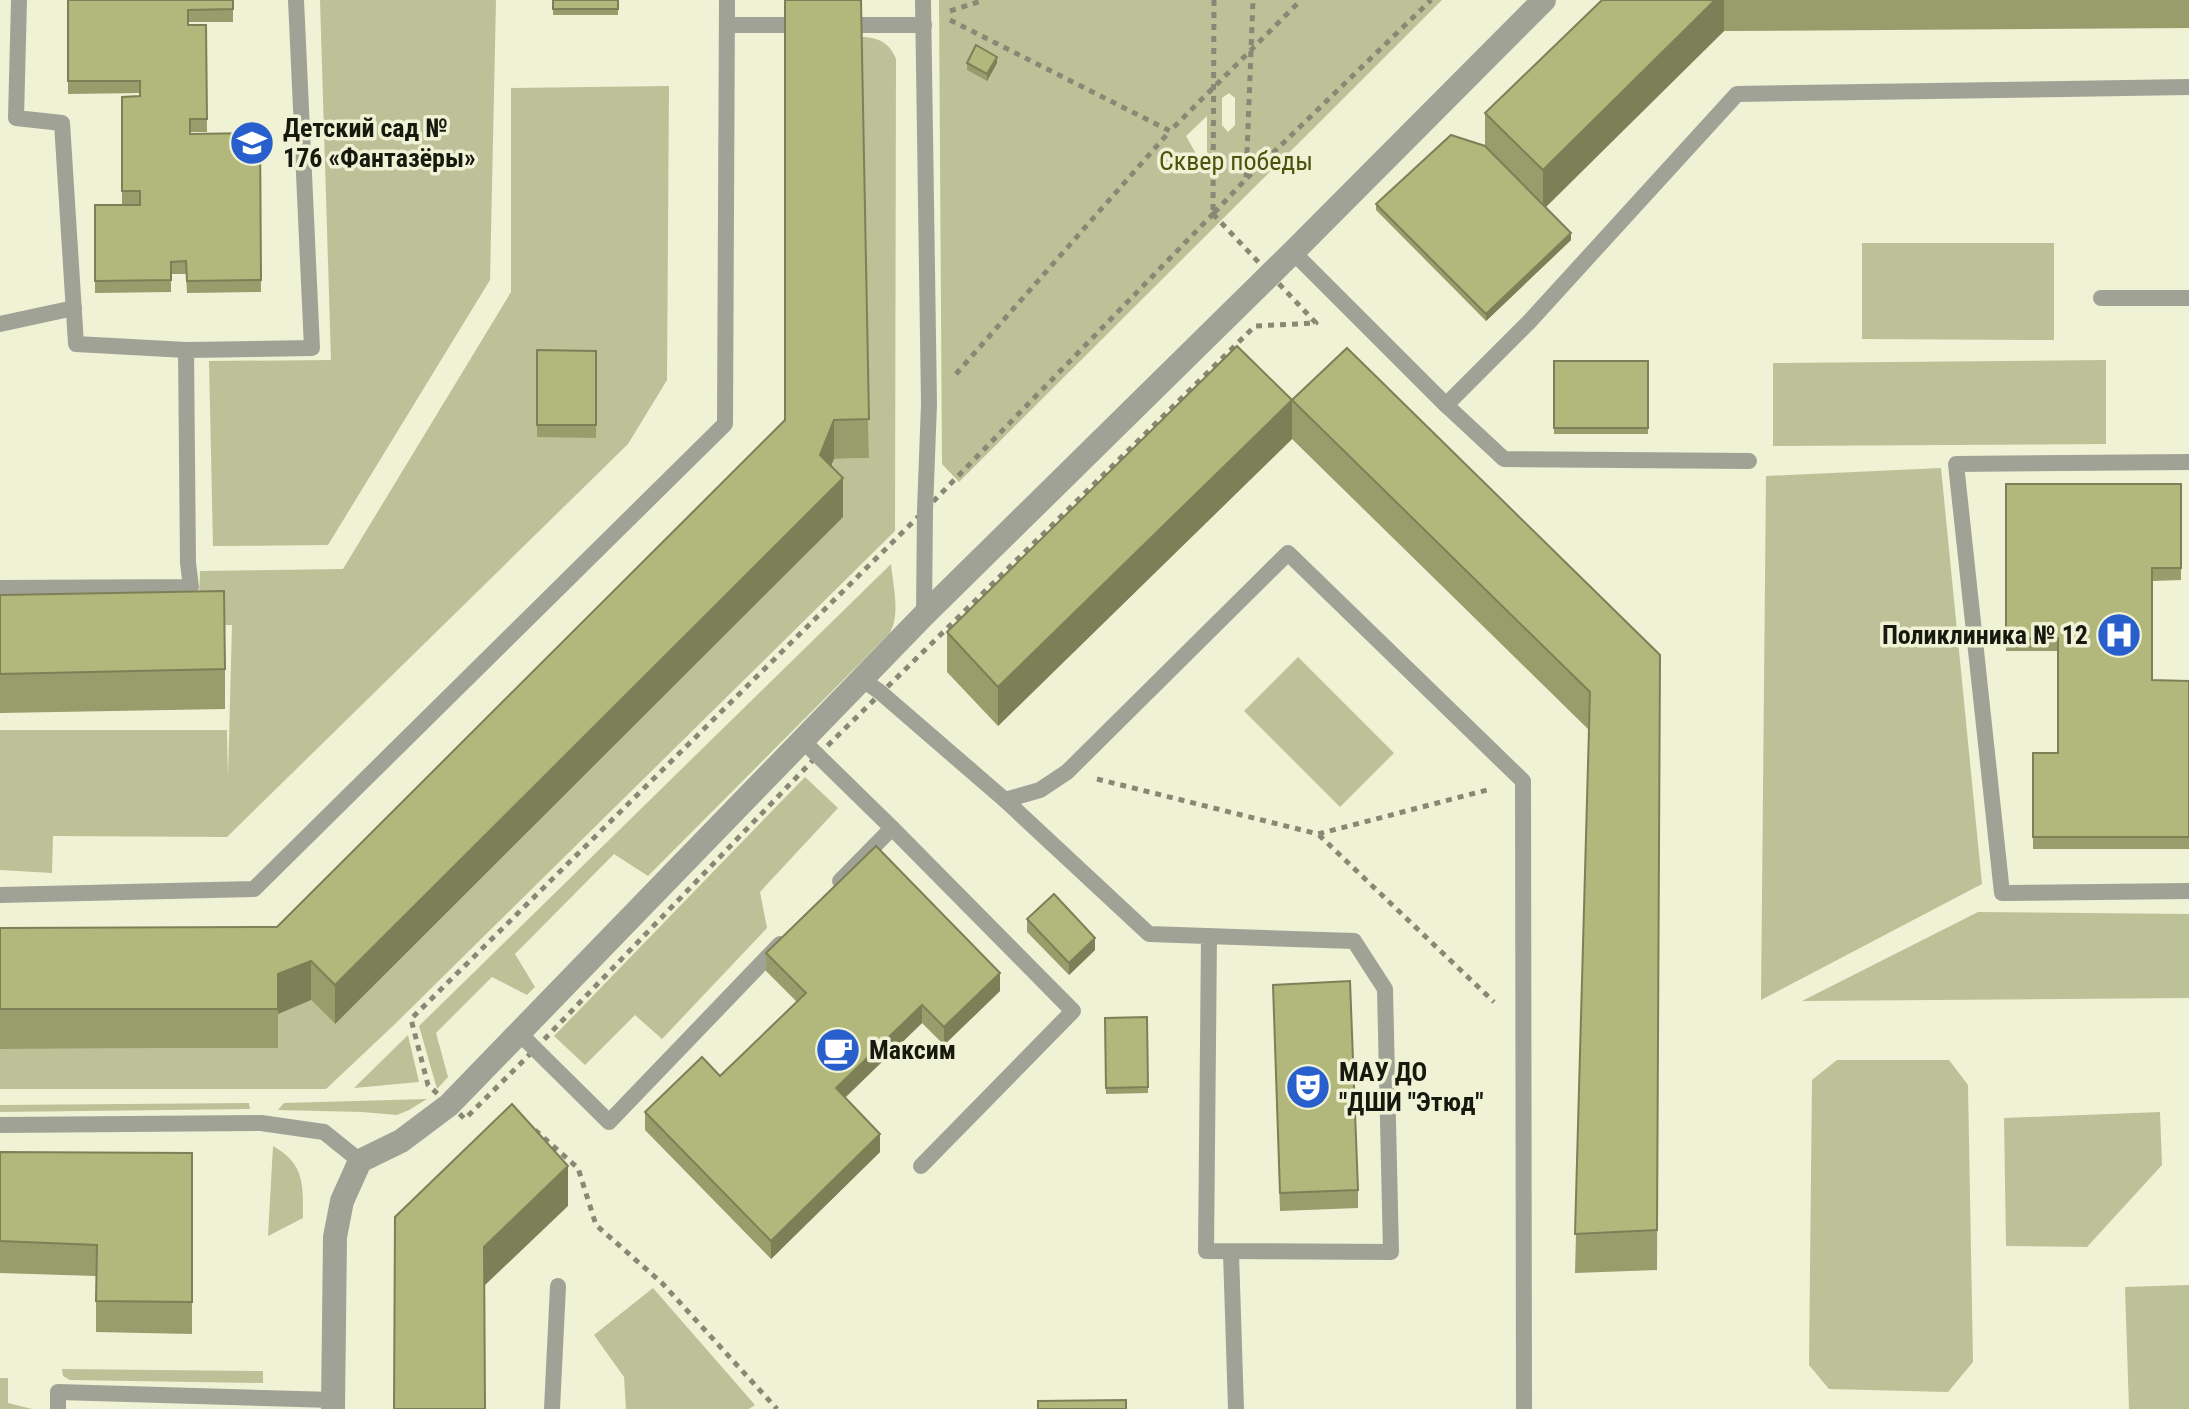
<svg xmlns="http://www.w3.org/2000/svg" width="2189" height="1409" font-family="'Roboto Condensed',sans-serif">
  <rect width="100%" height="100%" fill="#eff2d4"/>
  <g fill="#bdc197" fill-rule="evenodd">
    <polygon points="320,0 496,0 490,280 328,545 213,546 209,361 331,360"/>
    <path d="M939,0H1442L959,482L942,464ZM1229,93L1235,98V125L1228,132L1222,125V98ZM1207,116V173L1186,136Z"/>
    <path d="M861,37C878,37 890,43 896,59L895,531L395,1024L326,1089H0V1049L277,1048L278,1014L311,1000L335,1024L828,477L834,459L869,458Z"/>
    <polygon points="669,86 667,380 628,444 227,837 53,836 52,873 0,870 0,730 227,730 228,778 232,625 198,625 200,571 343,569 511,292 511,88"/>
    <polygon points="1862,243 2054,243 2054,340 1862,339"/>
    <polygon points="2106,360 2106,444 1773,446 1773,363"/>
    <polygon points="1941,468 1982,884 1761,1000 1766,476"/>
    <path d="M891,564C893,585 901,616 889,634L648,876L614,854L515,954L535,987L527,995L492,977L436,1033L448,1077L437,1089L419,1026Z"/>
    <polygon points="1298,657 1394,753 1340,807 1244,711"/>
    <polygon points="805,777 838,808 760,892 767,928 662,1039 635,1015 585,1065 554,1036"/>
    <polygon points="1978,912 2189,914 2189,998 1802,1001"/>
    <polygon points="408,1035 419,1082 354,1088"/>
    <polygon points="1837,1060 1949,1060 1968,1085 1973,1362 1948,1392 1829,1389 1809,1365 1812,1080"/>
    <polygon points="427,1099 409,1110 397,1115 362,1112 278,1110 284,1103"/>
    <polygon points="249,1103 250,1109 0,1112 0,1105"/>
    <polygon points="2160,1112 2162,1165 2087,1247 2006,1246 2004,1118"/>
    <path d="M273,1146C305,1164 303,1185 303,1218L268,1236Z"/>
    <polygon points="2189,1285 2189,1409 2129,1409 2125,1287"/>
    <polygon points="653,1288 755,1405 749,1409 626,1409 624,1377 594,1335"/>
    <polygon points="62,1369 263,1371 263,1383 70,1380 63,1376"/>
    <polygon points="0,1378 8,1378 8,1403 32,1409 0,1409"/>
  </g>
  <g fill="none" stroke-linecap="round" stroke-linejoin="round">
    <g stroke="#878975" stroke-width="5" stroke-dasharray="6 6" stroke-linecap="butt">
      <polyline points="1214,0 1213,214 1246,179 1253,0"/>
      <polyline points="950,11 984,0"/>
      <polyline points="950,20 1170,131 1301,0"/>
      <polyline points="1247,178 1431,0"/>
      <polygon points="1213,214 1316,323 1255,326 818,755 534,1050 465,1119 428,1085 411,1019 925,510"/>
      <polyline points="956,374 1170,131"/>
      <polyline points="1097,779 1318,834 1491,789"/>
      <polyline points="1319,835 1494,1002"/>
      <polyline points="535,1130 578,1168 596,1225 662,1283 777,1409"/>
    </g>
    <g stroke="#a1a296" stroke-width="16">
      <polyline points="19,0 16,118 62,123 76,344 186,350"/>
      <polyline points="923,0 929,404 925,510 924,615"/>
      <polyline points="727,25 785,25"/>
      <polyline points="861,25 924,25"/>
      <polyline points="1293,252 1446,405 1529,322 1737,94 2189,87"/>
      <polyline points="2101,298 2189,298"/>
      <polyline points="0,324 74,308"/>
      <polyline points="1446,405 1504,459 1749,461"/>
      <polyline points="2189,462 1956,464 2002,893 2189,891"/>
      <polyline points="0,588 191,587 188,563 186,350 312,348 296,0"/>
      <polyline points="863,680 880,692 1005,800 1149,934 1354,941 1385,989 1391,1252 1206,1251 1209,936"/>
      <polyline points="803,741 892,828 1073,1011 921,1166"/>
      <polyline points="1005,800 1040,790 1067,772 1288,553 1523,781 1524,1409"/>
      <polyline points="840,881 892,828"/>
      <polyline points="0,895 254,889 725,424 727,0"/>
      <polyline points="518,1032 609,1122 780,944"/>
      <polyline points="0,1125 261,1123 324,1132 360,1161"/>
      <polyline points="1231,1253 1236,1409"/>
      <polyline points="58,1409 58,1392 333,1400"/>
      <polyline points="552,1409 558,1286"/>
    </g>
    <polyline stroke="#a1a296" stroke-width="24" points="333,1409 335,1237 342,1201 360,1161 401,1141 449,1105 924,615 1293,252 1544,0"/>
  </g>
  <g fill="#999d6b">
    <polygon points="68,0 233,0 233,22 188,22 188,25 206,25 207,132 190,132 190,134 260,133 261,292 187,293 186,274 171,274 171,292 95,293 95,205 140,205 140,204 122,204 122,97 140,96 140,93 68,94"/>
    <rect x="553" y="0" width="65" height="15"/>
    <polygon points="1602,0 2189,0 2189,28 1724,31 1545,207 1571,240 1486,321 1376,210 1376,204 1485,146 1485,113"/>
    <polygon points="861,16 869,458 834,459 831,466 843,517 335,1024 311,1000 278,1014 278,1048 0,1049 0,928 277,927 785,420"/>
    <polygon points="967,63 997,63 987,81 967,70"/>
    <polygon points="537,350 596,351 596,438 537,437"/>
    <rect x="1554" y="361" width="94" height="73"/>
    <polygon points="1292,400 1660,655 1657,1270 1575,1273 1589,730 1292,439"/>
    <polygon points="1292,439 998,726 947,672 947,632"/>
    <polygon points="2006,484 2181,484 2181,580 2152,581 2152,680 2189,681 2189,849 2033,849 2033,753 2058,753 2058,651 2006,651"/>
    <polygon points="0,595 225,669 225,709 0,713"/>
    <polygon points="1027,919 1095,950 1069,975 1027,932"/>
    <polygon points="766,953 1000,991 944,1045 922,1023 845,1098 880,1152 771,1259 645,1130 645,1112 720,1076 797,1002 766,971"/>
    <polygon points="1273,985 1358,1190 1358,1208 1280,1211"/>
    <polygon points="1147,1017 1148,1093 1106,1094 1105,1018"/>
    <polygon points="0,1152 192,1153 192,1334 96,1332 96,1276 0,1273"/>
  </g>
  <g fill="#7d8057">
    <polygon points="1715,0 1724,0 1724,31 1543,210 1543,170"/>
    <polygon points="997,57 997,63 987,81 987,74"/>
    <polygon points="1571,233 1571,240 1486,321 1486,314"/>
    <polygon points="1292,400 1292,439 998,726 998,687"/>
    <polygon points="834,420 834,459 820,494 820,455"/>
    <polygon points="843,478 843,517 335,1024 335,985"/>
    <polygon points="1095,938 1095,950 1069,975 1069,963"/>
    <polygon points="311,961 311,1000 278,1014 278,1048 278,974"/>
    <polygon points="1000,973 1000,991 944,1045 944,1027"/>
    <polygon points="922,1005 922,1023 836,1106 836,1088"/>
    <polygon points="880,1134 880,1152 771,1259 771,1241"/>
    <polygon points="568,1166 568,1206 484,1286 484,1247"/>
  </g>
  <g fill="#b2b77c" stroke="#7d8057" stroke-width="2">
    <polygon points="68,0 233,0 233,9 188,10 188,25 206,25 207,119 190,119 190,134 260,133 261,280 187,281 186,261 171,262 171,280 95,281 95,205 140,205 140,191 122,191 122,97 140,96 140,81 68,81"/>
    <rect x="553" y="0" width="65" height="9"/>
    <polygon points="785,0 861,0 869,419 834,420 820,455 843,478 335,985 311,961 278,974 278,1009 0,1009 0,928 277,927 785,420"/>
    <polygon points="1602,0 1715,0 1543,170 1485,113"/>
    <polygon points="976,45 997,57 987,74 967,63"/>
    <polygon points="1451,135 1485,146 1571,233 1486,314 1376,204"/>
    <polygon points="1237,346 1292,400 998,687 947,632"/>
    <polygon points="1347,348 1660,655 1657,1230 1575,1234 1590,692 1292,400"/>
    <polygon points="537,350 596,351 596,425 537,425"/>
    <rect x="1554" y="361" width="94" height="67"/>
    <polygon points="2006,484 2181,484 2181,568 2152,568 2152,680 2189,681 2189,837 2033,837 2033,753 2058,753 2058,638 2006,639"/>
    <polygon points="224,591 225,669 0,674 0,595"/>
    <polygon points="876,846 1000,973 944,1027 922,1005 836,1088 880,1134 771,1241 645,1112 702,1057 720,1076 806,993 766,953"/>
    <polygon points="1054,894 1095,938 1069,963 1027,919"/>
    <polygon points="1350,981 1358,1190 1280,1193 1273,985"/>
    <polygon points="1147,1017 1148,1087 1106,1088 1105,1018"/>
    <polygon points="512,1104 568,1166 484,1247 485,1409 394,1409 395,1217"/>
    <polygon points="0,1152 192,1153 192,1302 96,1301 97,1245 0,1241"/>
    <polygon points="1126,1400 1126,1409 1038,1409 1038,1401"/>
  </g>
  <defs>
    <g id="school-disc" transform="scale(2.3)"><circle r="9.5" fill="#295fcd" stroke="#eff2d4"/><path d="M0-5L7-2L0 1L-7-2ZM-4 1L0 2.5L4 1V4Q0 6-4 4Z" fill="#fff"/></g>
    <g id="hospital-disc" transform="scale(2.3)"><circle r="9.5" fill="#295fcd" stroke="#eff2d4"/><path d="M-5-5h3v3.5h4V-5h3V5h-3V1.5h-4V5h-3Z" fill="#fff"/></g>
    <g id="cafe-disc" transform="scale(2.3)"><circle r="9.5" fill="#295fcd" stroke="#eff2d4"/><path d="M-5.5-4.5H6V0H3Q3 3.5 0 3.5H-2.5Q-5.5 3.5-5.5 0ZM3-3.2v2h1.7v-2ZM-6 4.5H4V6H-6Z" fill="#fff"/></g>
    <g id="theatre-disc" transform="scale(2.3)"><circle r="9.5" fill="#295fcd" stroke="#eff2d4"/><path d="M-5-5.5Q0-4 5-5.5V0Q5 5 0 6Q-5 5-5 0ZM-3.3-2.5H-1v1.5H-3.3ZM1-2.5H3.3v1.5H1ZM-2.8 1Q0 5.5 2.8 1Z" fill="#fff"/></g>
  </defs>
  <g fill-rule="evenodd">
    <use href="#school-disc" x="252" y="143"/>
    <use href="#hospital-disc" x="2119" y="635"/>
    <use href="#cafe-disc" x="838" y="1050"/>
    <use href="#theatre-disc" x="1308" y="1087"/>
  </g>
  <g text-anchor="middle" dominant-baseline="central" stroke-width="7" stroke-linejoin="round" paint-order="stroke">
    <g font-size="26" font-weight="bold" fill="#17180e" stroke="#eff2d4" text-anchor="start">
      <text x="283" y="128">Детский сад №<tspan x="283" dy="30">176 «Фантазёры»</tspan></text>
      <text x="2088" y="635" text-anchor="end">Поликлиника № 12</text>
      <text x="869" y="1050">Максим</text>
      <text x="1339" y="1072">МАУ ДО<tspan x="1339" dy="30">"ДШИ "Этюд"</tspan></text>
    </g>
    <g font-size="26" fill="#4f520c" stroke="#eff2d4">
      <text x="1236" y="161">Сквер победы</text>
    </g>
  </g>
</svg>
